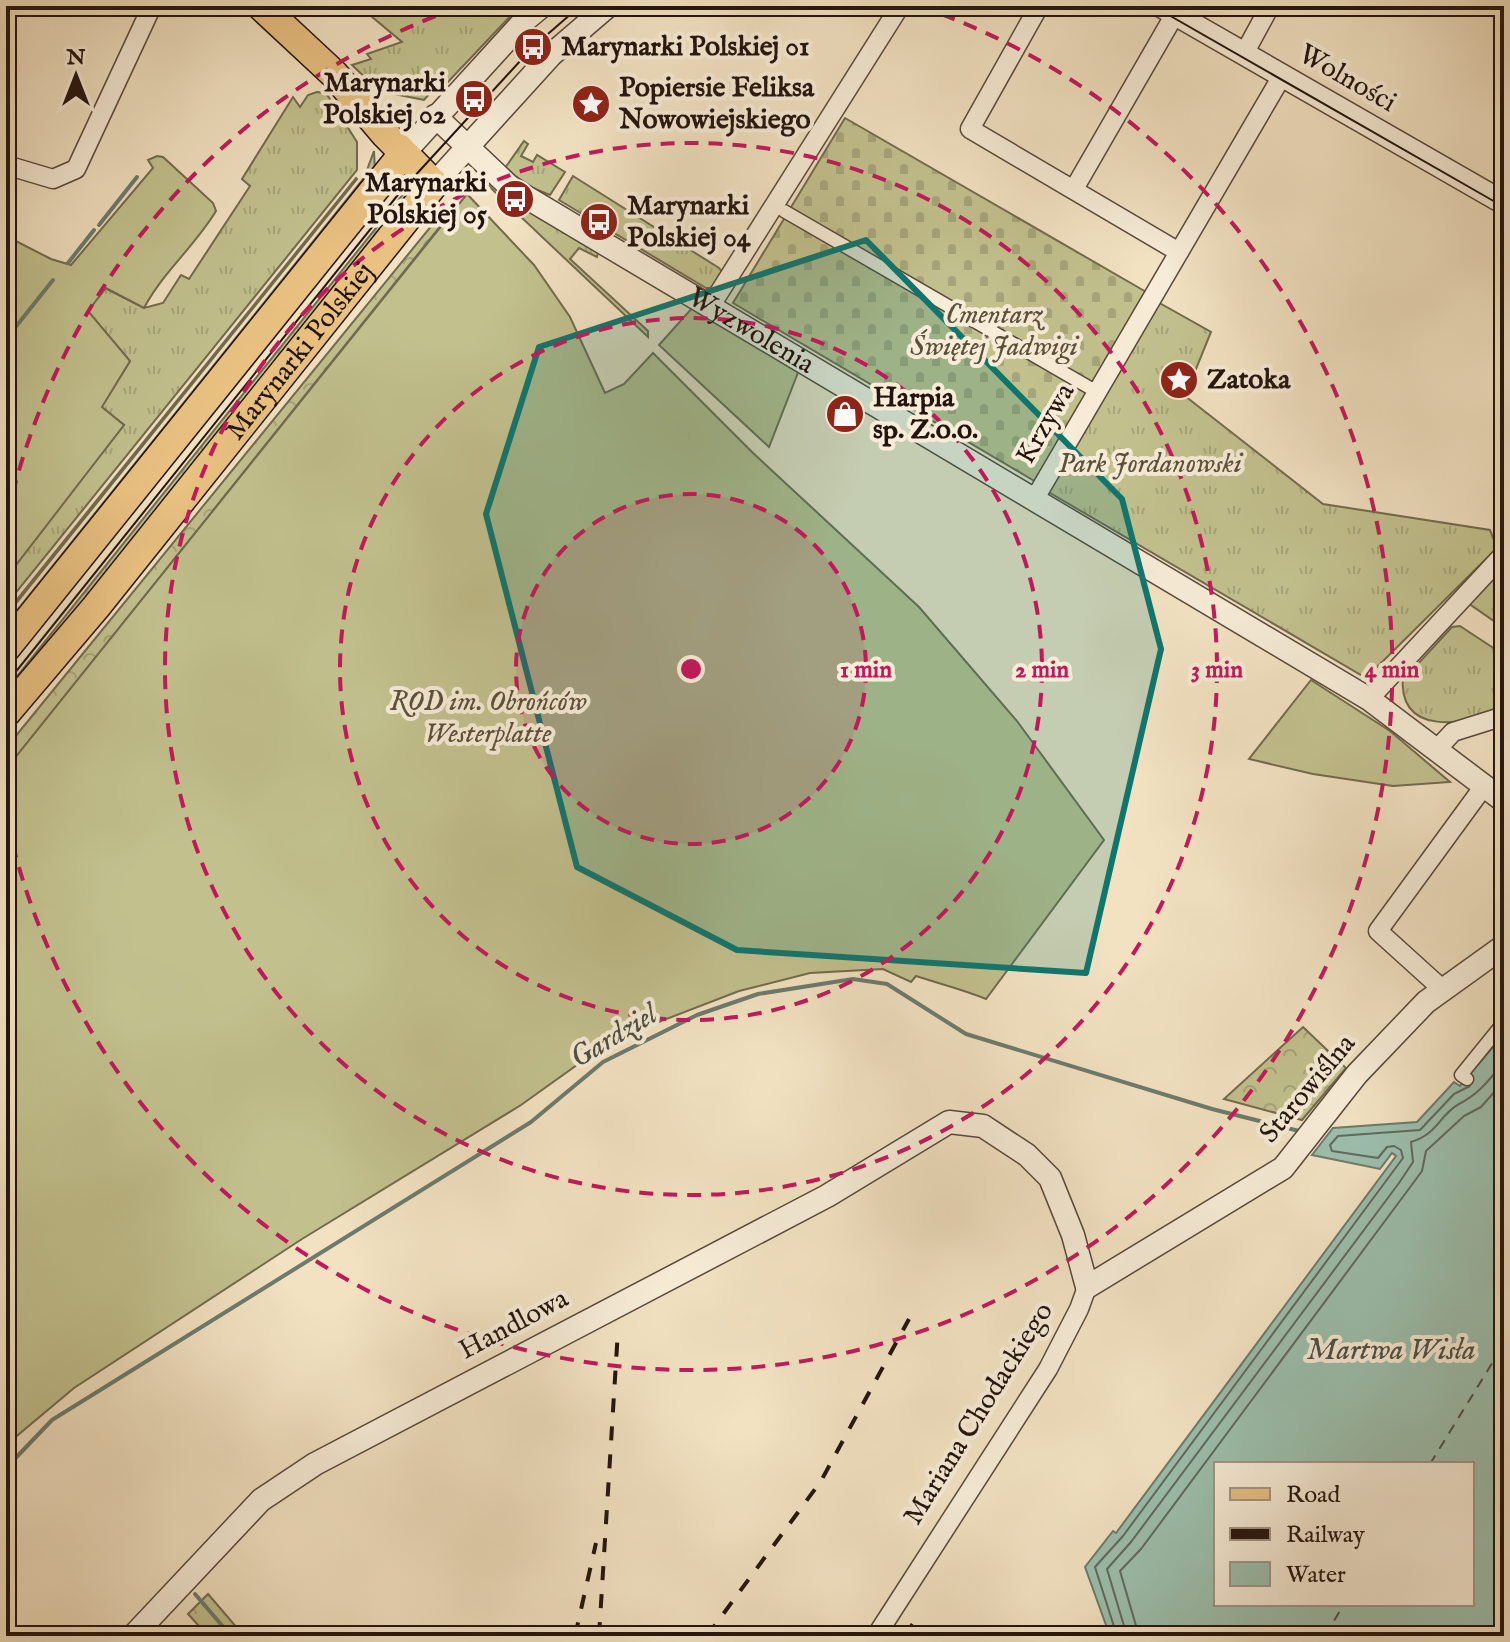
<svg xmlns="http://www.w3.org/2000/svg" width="1510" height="1642" font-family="'IM FELL English',serif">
  <defs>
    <pattern id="grass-tufts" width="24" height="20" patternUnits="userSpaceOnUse" patternTransform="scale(2)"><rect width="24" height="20" fill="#c2c18e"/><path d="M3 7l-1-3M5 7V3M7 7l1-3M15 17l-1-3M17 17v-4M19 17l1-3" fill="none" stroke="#a6a579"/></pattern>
    <pattern id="forest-crowns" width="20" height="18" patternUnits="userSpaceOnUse" patternTransform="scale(2)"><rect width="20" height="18" fill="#c2c18e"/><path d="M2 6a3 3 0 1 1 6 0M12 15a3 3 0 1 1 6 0" fill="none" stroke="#a6a579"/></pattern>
    <pattern id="cemetery-stones" width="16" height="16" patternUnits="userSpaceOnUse" patternTransform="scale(2)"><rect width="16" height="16" fill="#c2c18e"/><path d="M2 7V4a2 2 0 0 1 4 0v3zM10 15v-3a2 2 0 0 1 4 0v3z" fill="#a6a579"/></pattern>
  </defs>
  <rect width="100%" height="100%" fill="#f2e2c2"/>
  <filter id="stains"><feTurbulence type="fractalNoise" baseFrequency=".0025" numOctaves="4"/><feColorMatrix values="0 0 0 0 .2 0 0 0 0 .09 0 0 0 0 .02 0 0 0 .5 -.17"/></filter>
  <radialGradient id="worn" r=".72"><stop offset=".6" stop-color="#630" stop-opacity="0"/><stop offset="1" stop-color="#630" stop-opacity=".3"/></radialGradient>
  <g fill="url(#grass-tufts)" stroke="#726a4e" stroke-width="2">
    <polygon points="368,6 520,6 447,83 442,80 424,100 379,91 352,65 371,59 367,54 402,42 365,11"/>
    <polygon points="317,92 326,93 357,142 357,170 6,605 6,575 124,425 101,407 130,361 87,311 105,288 144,308 163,303 181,275 189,279 250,186 242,179 293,97 300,107 308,95"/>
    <polygon points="524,141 528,144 521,156 533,162 537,155 565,172 550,195 528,186 505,168"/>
    <polygon points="374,151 375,172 6,635 6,624 364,178"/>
    <polygon points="573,176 719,268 723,273 713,288 706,288 559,200"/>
    <polygon points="484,177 513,202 598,252 597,257 579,248 570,259 648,331 648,337 503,200 482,179"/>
    <polygon points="356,178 357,179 6,616 6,613"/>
    <polygon points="408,188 408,194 334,286 304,333 6,700 6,690"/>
    <polygon points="1156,301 1211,332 1185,396 1323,504 1490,530 1497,548 1366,678 1045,490"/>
    <polygon points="1504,567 1504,628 1468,603"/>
    <path d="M1460,626L1504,655V709C1466,725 1397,738 1403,675L1412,661L1417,665L1452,627Z"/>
  </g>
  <g fill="url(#forest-crowns)" stroke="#726a4e" stroke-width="2">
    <polygon points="441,214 446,219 16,757 6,748"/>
    <polygon points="1303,1027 1346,1068 1302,1120 1224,1099"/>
    <polygon points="208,1594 244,1636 208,1636 188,1614"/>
  </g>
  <polygon fill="url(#cemetery-stones)" stroke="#726a4e" stroke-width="2" points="845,118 1148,293 1036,482 733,303"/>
  <g fill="#c2c18e" stroke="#726a4e" stroke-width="2">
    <path d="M157,156L163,157L213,203L216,211C195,246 163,272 144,308L106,288L88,311L130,361L102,407L124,425L6,578V236L51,259L71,265L153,168L148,160Z"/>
    <path d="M467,194L534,265L570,317L605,393L624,384L653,353L752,452L919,607L1017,721L1104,840L986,999C962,989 940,984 916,976L911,982L883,969L810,973L739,991L612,1040L521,1105L302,1239L74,1388L6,1445V769Z"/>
    <polygon points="693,307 799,370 769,447 659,345"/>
    <polygon points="1311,680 1390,731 1450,782 1393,786 1313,774 1249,759"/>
  </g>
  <path fill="#9cbfad" stroke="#6c7b6d" stroke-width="2" fill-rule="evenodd" d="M1504,1034V1633L1502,1636H1110L1085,1567L1113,1531L1116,1533L1396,1156L1392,1153L1380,1169L1312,1155L1333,1128L1417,1122L1454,1082L1460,1086ZM1216,1464H1472V1604H1216Z"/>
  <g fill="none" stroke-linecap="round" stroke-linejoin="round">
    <g stroke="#606a5e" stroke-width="2">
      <polyline points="1117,1636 1095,1567 1123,1536 1403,1158 1401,1150 1394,1146 1387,1147 1378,1158 1332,1151 1330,1145 1338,1136 1420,1130 1454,1094 1470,1086"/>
      <path d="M1127,1636L1107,1569L1131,1542L1399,1183L1413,1162L1411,1142C1438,1134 1439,1115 1459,1104C1480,1093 1488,1081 1504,1062"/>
      <polyline points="1139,1636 1120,1571 1141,1549 1408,1190 1422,1171 1426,1151 1464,1116 1481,1107 1504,1081"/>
    </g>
    <g stroke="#6c7b6d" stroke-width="4">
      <polyline points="99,225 137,177"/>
      <polyline points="68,263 94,230"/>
      <polyline points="6,339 53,280"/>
      <polyline points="6,1468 52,1420 531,1122 603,1062 697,1015 758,994 853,979 887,984 966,1034 1212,1109 1303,1132"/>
      <polyline points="195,1594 231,1636"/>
    </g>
    <g stroke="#4d5046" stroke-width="2" stroke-dasharray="10 8" stroke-linecap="butt">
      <polyline points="1430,1464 1504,1344"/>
      <polyline points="1325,1636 1344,1604"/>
    </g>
    <g stroke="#57483b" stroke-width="15">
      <g id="pedestrian">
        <polyline points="784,211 1097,392"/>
        <polyline points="1467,1079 1461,1075 1504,1022"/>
      </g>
    </g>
    <g stroke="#57483b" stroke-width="21">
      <g id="minor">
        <polyline points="1039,6 970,129 1179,252"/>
        <polyline points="1244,54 1270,6"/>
        <polyline points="6,165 53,179 76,169 152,6"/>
        <polyline points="1074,189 1175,14"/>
        <polyline points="710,307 900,6"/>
        <polyline points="1034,500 1282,76"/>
        <polyline points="1369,699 1504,554"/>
        <polyline points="1437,749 1453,732 1504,716"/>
        <polyline points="1441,988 1378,931 1484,786"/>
        <polyline points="876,1636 1048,1369 1079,1309 1087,1287"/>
      </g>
    </g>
    <g stroke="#57483b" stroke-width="25">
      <g id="tertiary">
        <polyline points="1161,6 1504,203"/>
        <path id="s1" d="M435,116L509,186L526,197L1369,699L1504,801"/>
        <polyline points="403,154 524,21 542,6"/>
        <polyline points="434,184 551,55 608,6"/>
        <polyline points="133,1636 261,1500 315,1464 827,1196 949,1122 983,1126 1027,1155 1050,1178 1073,1235 1087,1287 1283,1168 1357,1074 1426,1002 1504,946"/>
      </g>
    </g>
    <g stroke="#23140e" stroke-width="31">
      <g id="primary">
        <polyline points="6,648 403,154"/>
        <path id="s2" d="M6,713L96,607L434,184L385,134L334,74L261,6"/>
      </g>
    </g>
    <use href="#pedestrian" stroke="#f7ecd7" stroke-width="12"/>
    <use href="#minor" stroke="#f7ecd7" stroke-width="18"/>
    <use href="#tertiary" stroke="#f7ecd7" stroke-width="22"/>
    <use href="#primary" stroke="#e9c181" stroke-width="28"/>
    <g stroke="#23140e" stroke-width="2">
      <polyline points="1153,6 1504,207"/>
      <polyline points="6,684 401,191 533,47 580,6"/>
    </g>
    <g stroke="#23140e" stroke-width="4" stroke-dasharray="14 14" stroke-linecap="butt">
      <polyline points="575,1636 596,1543"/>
      <polyline points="599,1636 618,1330"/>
      <polyline points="707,1636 821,1481 909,1319"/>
      <polyline points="905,1636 919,1614"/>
    </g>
  </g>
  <path fill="#0f766e" fill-opacity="0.2" stroke="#0f766e" stroke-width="6" stroke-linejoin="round" d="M866,240L1122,499L1161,649L1086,973L737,950L577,867L486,514L539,347Z"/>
  <circle cx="691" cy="669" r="175" fill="#c2185b" fill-opacity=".12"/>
  <g fill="none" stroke="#c2185b" stroke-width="4" stroke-dasharray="14 10">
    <circle cx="691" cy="669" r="175"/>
    <circle cx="691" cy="669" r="351"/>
    <circle cx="691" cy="669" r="526"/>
    <path d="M7 517A701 701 0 0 1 463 6M919 6A701 701 0 1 1 7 821"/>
  </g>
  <defs>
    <g id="bus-disc" transform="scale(2)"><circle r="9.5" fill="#8f2418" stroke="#f7ecd7"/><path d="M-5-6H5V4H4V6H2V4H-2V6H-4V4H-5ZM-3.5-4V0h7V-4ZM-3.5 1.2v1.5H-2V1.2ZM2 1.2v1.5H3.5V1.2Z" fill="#fff"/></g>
    <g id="sight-disc" transform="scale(2)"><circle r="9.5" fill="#8f2418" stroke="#f7ecd7"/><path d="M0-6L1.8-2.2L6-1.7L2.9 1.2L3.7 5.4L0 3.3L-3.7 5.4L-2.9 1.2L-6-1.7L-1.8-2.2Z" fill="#fff"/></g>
    <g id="shop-disc" transform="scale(2)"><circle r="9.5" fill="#8f2418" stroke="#f7ecd7"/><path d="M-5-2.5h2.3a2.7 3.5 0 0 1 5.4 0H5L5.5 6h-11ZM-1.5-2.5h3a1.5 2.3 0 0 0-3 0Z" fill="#fff"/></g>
  </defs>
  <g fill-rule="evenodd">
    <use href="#bus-disc" x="533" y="47"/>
    <use href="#bus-disc" x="474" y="99"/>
    <use href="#sight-disc" x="591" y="104"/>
    <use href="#bus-disc" x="515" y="199"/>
    <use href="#bus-disc" x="599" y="222"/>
    <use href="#sight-disc" x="1179" y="380"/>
    <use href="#shop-disc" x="845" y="414"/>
  </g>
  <g text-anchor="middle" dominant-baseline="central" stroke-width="8" stroke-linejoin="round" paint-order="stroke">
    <g font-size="28" font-weight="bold" fill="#23140e" stroke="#f7ecd7" text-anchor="start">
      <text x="561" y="47">Marynarki Polskiej 01</text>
      <text x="446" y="83" text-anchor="end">Marynarki<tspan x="446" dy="32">Polskiej 02</tspan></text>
      <text x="619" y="88">Popiersie Feliksa<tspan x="619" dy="32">Nowowiejskiego</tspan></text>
      <text x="487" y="183" text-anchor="end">Marynarki<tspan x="487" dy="32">Polskiej 05</tspan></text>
      <text x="627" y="206">Marynarki<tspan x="627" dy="32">Polskiej 04</tspan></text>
      <text x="1207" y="380">Zatoka</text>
      <text x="873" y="398">Harpia<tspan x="873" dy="32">sp. Z.o.o.</tspan></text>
    </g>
    <g font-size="28" fill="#23140e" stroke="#f7ecd7">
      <text transform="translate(1347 79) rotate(30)">Wolności</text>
      <text stroke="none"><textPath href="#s1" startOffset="384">Wyzwolenia</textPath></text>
      <text stroke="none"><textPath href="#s2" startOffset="466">Marynarki Polskiej</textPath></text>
      <text transform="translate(1046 424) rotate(-60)">Krzywa</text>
      <text transform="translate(1308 1089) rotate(-50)">Starowiślna</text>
      <text transform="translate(514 1325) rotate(-28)">Handlowa</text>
      <text transform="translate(979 1414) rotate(-58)">Mariana Chodackiego</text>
    </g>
    <g font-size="28" font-style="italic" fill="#5b513b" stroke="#f7ecd7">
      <text x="994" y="315">Cmentarz<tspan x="994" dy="32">Świętej Jadwigi</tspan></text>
      <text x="1150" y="464">Park Jordanowski</text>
      <text x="488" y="702">ROD im. Obrońców<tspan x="488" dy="32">Westerplatte</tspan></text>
    </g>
    <g font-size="30" font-style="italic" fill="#4d5046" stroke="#f7ecd7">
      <text transform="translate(614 1037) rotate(-31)">Gardziel</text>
      <text x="1391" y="1351">Martwa Wisła</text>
    </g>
  </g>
  <circle cx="691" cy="669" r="12" fill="#c2185b" stroke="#f7ecd7" stroke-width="4"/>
  <g font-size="24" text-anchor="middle" font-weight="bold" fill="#c2185b" stroke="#f7ecd7" stroke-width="8" stroke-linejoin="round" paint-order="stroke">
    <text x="866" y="677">1 min</text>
    <text x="1042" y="677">2 min</text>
    <text x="1217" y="677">3 min</text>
    <text x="1392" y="677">4 min</text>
  </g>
  <rect width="1510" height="1642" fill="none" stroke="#f2e2c2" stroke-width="32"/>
  <rect x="8" y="8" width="1494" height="1626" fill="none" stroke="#23140e" stroke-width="4"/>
  <rect x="16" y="16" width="1478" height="1610" fill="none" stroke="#23140e" stroke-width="2"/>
  <rect x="1214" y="1462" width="260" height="144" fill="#f7ecd7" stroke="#a29687" stroke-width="2"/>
  <rect x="1230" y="1488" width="40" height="12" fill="#e9c181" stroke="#a29687" stroke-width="2"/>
  <text x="1286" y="1502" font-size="24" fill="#23140e">Road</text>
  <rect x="1230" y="1528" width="40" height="12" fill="#23140e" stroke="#a29687" stroke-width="2"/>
  <text x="1286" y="1542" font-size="24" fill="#23140e">Railway</text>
  <rect x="1230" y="1562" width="40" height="24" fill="#9cbfad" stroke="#a29687" stroke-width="2"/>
  <text x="1286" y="1582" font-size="24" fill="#23140e">Water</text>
  <g transform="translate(76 76)" stroke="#f7ecd7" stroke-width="6" paint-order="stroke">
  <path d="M0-6L14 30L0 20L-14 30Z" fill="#23140e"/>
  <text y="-12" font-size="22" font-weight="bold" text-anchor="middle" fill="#23140e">N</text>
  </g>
  <rect width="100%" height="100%" filter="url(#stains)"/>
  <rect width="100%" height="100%" fill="url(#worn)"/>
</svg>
